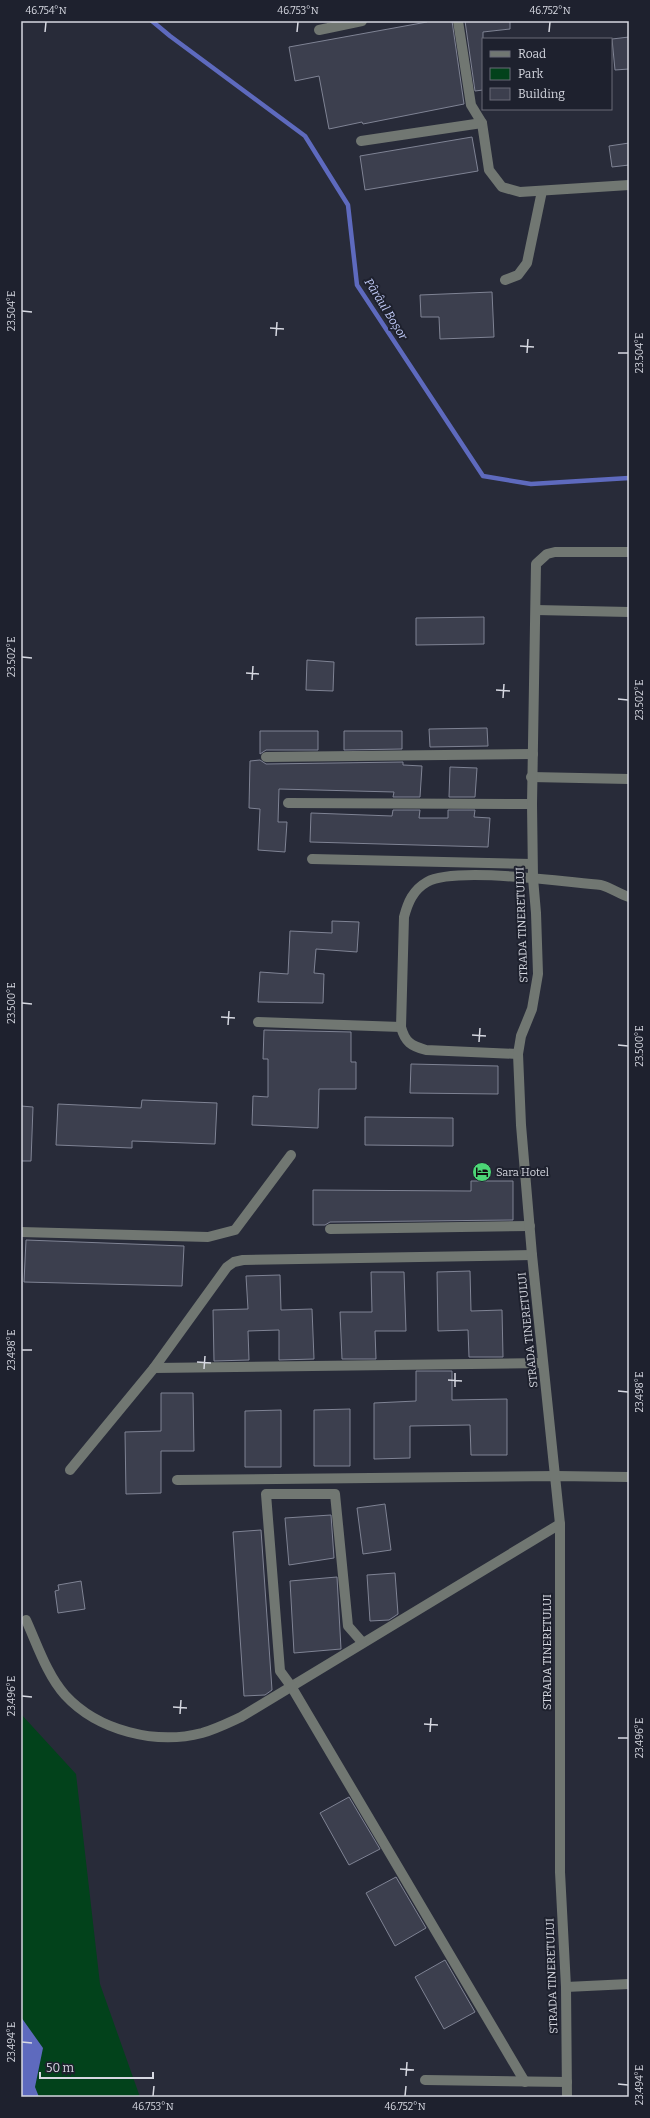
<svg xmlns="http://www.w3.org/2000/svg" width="650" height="2118" font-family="Bitter,serif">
  <rect width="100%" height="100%" fill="#282b39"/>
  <polygon fill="#02421b" points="21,1714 76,1774 100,1984 140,2097 21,2097"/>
  <polygon fill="#5e6abe" points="21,2017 43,2048 35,2087 39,2097 21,2097"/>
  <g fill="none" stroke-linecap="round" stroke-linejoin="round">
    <polyline stroke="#5e6abe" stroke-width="4.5" points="152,21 170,36 305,136 348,205 357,285 483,476 531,484 629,478"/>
  </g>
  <g fill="#3c3f4e" stroke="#7f8394">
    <polygon points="427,21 452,21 464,104 363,124 362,122 329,129 319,76 295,81 289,47 427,22"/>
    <polygon points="465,21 510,21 510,29 483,32 483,90 475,91"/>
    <polygon points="629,37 629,69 615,70 612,39"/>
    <polygon points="472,137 478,171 365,190 360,156"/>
    <polygon points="629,143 629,165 612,167 609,146"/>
    <polygon points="492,292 494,337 440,339 439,317 421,317 420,295"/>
    <polygon points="484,617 484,644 416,645 416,618"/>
    <polygon points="307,660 334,662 333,691 306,690"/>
    <polygon points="487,728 488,746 430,747 429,729"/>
    <polygon points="260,731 318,731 318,750 266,750 260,754"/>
    <polygon points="344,731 402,731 402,749 344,750"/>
    <polygon points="260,760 266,764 403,762 403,765 422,766 420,797 393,797 394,792 279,789 278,822 287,822 285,852 258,850 260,809 249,808 250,761"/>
    <polygon points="450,767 477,768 475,797 449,797"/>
    <polygon points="393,810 420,810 419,818 448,818 448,810 475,810 474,817 490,818 488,847 310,842 311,813 392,816"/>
    <polygon points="332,921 359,922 357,952 316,949 314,973 324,974 323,1003 258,1002 260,972 288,974 290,931 332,933"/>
    <polygon points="264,1030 351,1032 351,1062 356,1062 356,1089 319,1089 318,1128 252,1125 253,1096 268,1097 268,1059 263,1059"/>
    <polygon points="411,1064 498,1066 498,1094 410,1093"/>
    <polygon points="142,1100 217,1103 215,1144 132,1141 132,1148 56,1145 58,1104 141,1108"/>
    <polygon points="21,1106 33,1107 31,1161 21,1161"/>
    <polygon points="365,1117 453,1118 453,1146 365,1145"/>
    <polygon points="471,1181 513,1181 513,1220 330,1222 325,1225 313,1225 313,1190 471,1191"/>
    <polygon points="26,1240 184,1246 182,1286 24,1282"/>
    <polygon points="470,1271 471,1311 502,1310 503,1357 469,1357 468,1330 438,1331 437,1272"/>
    <polygon points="371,1272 404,1272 406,1331 375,1331 376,1359 342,1359 340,1312 372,1312"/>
    <polygon points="280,1275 281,1310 312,1309 314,1359 279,1360 279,1330 248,1331 249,1360 214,1361 213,1310 248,1309 246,1276"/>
    <polygon points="416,1371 452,1371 452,1400 507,1399 507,1455 471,1455 470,1425 410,1426 410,1458 374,1459 374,1403 416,1401"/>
    <polygon points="161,1393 193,1393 194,1451 161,1451 161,1493 126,1494 125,1432 161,1431"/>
    <polygon points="350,1409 350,1466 314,1466 314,1410"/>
    <polygon points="281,1410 281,1467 245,1467 245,1411"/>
    <polygon points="385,1504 391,1550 363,1554 357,1508"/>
    <polygon points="331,1515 334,1558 289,1565 285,1518"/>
    <polygon points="261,1530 272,1690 265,1695 244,1696 233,1532"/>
    <polygon points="395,1573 398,1614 389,1620 370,1621 367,1575"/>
    <polygon points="337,1577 341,1649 294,1653 290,1581"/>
    <polygon points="81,1581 85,1609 58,1613 55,1591 59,1590 58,1585"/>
    <polygon points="349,1797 380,1849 349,1865 320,1813"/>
    <polygon points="396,1877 426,1928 395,1946 366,1893"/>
    <polygon points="445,1960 475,2012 444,2029 415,1977"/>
  </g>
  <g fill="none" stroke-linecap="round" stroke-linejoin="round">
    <g stroke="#717772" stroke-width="10">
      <polyline points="458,21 471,105 482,123 489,170 502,187 520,192 629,185"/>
      <polyline points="319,30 362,21"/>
      <polyline points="361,141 482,123"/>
      <polyline points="505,280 518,275 527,263 542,191"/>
      <polyline points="536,610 629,612"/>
      <polyline points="266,757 533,754"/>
      <polyline points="531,777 629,779"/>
      <polyline points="288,803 532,804"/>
      <polyline points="312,859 532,864"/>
      <polyline points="258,1022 401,1027"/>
      <path d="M518,1054L426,1050C411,1046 405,1042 401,1027L404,917C408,902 413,890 427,882C455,866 564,882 601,885C612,888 619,894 629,897"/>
      <polyline points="330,1229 530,1226"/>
      <polyline points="21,1232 208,1237 235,1230 291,1155"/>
      <polyline points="154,1368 543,1363"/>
      <polyline points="70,1470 154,1368 227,1267 234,1262 243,1260 532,1255"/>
      <polyline points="177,1480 556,1476 629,1477"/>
      <path d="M26,1620C37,1644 47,1675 65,1695C98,1731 156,1745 202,1733C216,1729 228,1723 241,1717L560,1524"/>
      <polyline points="362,1642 348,1626 335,1494 266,1494 280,1671 291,1686 525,2082"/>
      <polyline points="566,1987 629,1984"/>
      <polyline points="425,2080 567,2082"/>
      <polyline points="567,2097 566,1987 560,1872 560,1524 532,1255 521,1125 518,1054 521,1036 532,1009 538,974 536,913 533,878 532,804 536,564 547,554 555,552 629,552"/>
    </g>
  </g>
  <path fill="none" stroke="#d6d8e1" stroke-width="1.5" d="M45,32L46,22M297,32L298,22M549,32L550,22M22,311L32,312M270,328L284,329M276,336L277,322M520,346L534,347M527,353L528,339M618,353H628M22,657L32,658M246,673L259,674M252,680L253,666M496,690L510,691M503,698L504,684M618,699L628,700M22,1003L32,1004M221,1017L235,1018M228,1025L229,1011M472,1035L486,1036M479,1042L480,1028M618,1045L628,1046M22,1350H32M197,1362L211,1363M204,1369L205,1356M448,1380L462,1381M455,1387V1373M618,1391L628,1392M22,1696L32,1697M173,1707L187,1708M180,1714L181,1700M424,1724L438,1725M430,1732L431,1718M618,1738H628M22,2042L32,2043M400,2069L414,2070M406,2076L407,2062M618,2084L628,2085M153,2096L154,2086M405,2096L406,2086"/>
  <defs>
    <g id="hotel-disc" transform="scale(1)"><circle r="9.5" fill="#4cd676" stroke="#1e212e"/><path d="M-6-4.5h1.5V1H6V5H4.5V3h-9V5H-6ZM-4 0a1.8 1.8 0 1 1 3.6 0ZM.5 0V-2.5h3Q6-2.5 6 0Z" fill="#111"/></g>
  </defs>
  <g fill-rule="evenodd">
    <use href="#hotel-disc" x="482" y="1172"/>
  </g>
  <g text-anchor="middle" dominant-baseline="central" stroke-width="4" stroke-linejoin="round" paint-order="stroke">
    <g font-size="11" fill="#d6d8e1" stroke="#1e212e">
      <text transform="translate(522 925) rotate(-92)">STRADA TINERETULUI</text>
      <text transform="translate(528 1330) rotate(-96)">STRADA TINERETULUI</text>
      <text transform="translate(547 1652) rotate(-90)">STRADA TINERETULUI</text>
      <text transform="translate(552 1976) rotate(-92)">STRADA TINERETULUI</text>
    </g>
    <g font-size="11" fill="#d6d8e1" stroke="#1e212e" text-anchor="start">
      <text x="496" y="1172">Sara Hotel</text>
    </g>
    <g font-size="12" font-style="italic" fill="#c0caf7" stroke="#1e212e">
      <text transform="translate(386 309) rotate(58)">Pârâul Boșor</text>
    </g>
  </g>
  <rect width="650" height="2118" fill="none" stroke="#1e212e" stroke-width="44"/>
  <rect x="482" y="38" width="130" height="72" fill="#1e212e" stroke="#686a76"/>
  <rect x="490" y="51" width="20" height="6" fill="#717772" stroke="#686a76"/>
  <text x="518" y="58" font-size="12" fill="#d6d8e1">Road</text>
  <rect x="490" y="68" width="20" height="12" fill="#02421b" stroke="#686a76"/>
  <text x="518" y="78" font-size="12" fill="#d6d8e1">Park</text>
  <rect x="490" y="88" width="20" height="12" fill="#3c3f4e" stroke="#686a76"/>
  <text x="518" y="98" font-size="12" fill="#d6d8e1">Building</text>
  <path d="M40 2072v6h113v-6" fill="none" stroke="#d6d8e1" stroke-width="2"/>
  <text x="46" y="2072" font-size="12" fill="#d6d8e1" stroke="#1e212e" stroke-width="3" paint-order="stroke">50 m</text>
  <rect x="22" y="22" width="606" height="2074" fill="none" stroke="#d6d8e1" stroke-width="1.5"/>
  <g font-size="10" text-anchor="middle" fill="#d6d8e1">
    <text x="46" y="14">46.754°N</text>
    <text x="298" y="14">46.753°N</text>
    <text x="550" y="14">46.752°N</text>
    <text transform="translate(11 311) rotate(-90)" y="4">23.504°E</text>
    <text transform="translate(639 353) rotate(-90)" y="4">23.504°E</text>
    <text transform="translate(11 657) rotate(-90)" y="4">23.502°E</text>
    <text transform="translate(639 700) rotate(-90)" y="4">23.502°E</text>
    <text transform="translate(11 1003) rotate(-90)" y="4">23.500°E</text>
    <text transform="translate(639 1046) rotate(-90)" y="4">23.500°E</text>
    <text transform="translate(11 1350) rotate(-90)" y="4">23.498°E</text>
    <text transform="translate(639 1392) rotate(-90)" y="4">23.498°E</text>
    <text transform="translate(11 1696) rotate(-90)" y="4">23.496°E</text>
    <text transform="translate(639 1738) rotate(-90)" y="4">23.496°E</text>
    <text transform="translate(11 2042) rotate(-90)" y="4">23.494°E</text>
    <text transform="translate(639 2085) rotate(-90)" y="4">23.494°E</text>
    <text x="153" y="2110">46.753°N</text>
    <text x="405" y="2110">46.752°N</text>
  </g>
</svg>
